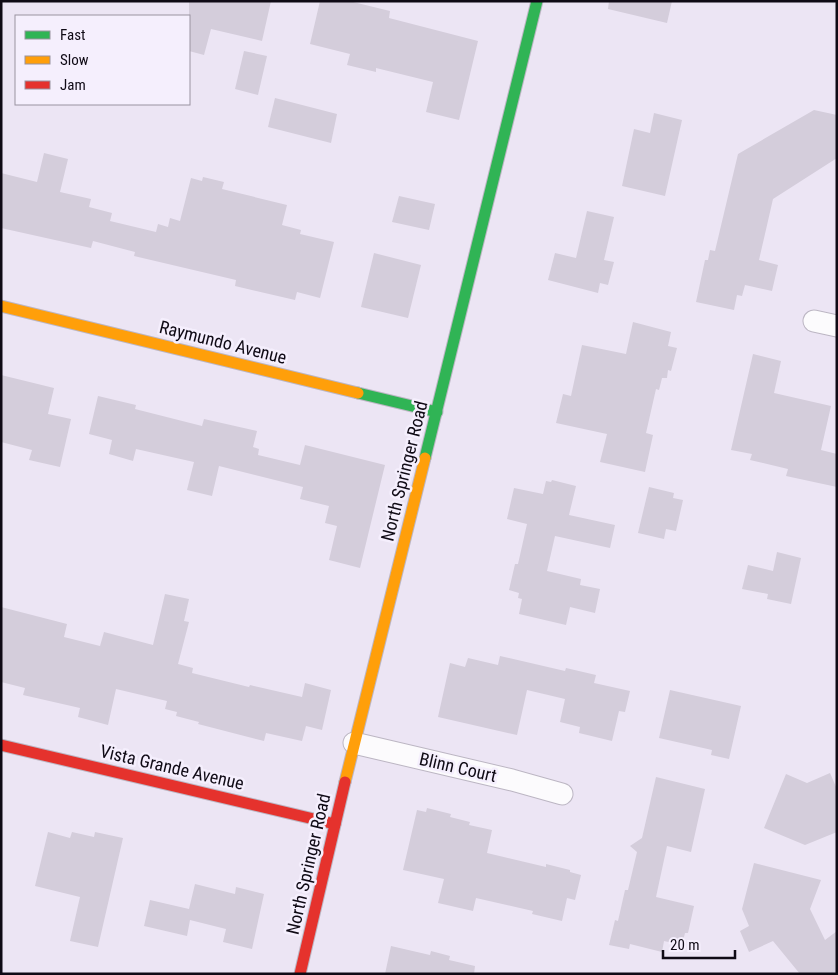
<svg xmlns="http://www.w3.org/2000/svg" width="838" height="975" font-family="'Roboto Condensed',sans-serif">
  <rect width="100%" height="100%" fill="#ece5f4"/>
  <g fill="#d4cddb">
    <polygon points="189,1 271,1 262,41 211,29 204,55 189,51"/>
    <polygon points="320,1 349,1 390,11 389,18 478,41 459,120 426,112 433,82 376,68 376,72 347,65 350,54 310,44"/>
    <polygon points="609,1 672,1 667,23 608,9"/>
    <polygon points="244,51 267,56 258,95 235,89"/>
    <polygon points="275,98 337,114 331,143 268,127"/>
    <polygon points="814,110 837,115 837,158 773,199 759,260 778,265 772,291 745,285 742,296 737,295 734,310 696,302 705,260 708,260 710,250 715,251 738,154"/>
    <polygon points="654,113 682,120 665,196 622,186 634,129 650,133"/>
    <polygon points="44,153 68,159 60,192 91,199 89,207 112,213 110,221 156,232 158,224 168,227 170,218 180,221 191,178 202,181 203,177 224,182 222,189 287,205 282,225 301,230 300,234 334,242 320,298 297,292 295,300 235,286 236,280 134,256 135,252 93,241 91,248 1,228 1,173 37,182"/>
    <polygon points="399,196 435,204 429,230 392,222"/>
    <polygon points="587,211 614,217 604,260 614,262 608,285 600,283 598,293 548,280 555,253 576,258"/>
    <polygon points="374,253 421,265 408,318 361,307"/>
    <polygon points="633,322 671,332 668,346 677,348 671,371 668,370 667,378 662,378 659,390 656,389 646,433 653,435 645,472 600,462 607,434 556,423 563,394 571,396 582,345 626,354"/>
    <polygon points="753,354 781,361 774,393 831,406 821,450 837,454 837,487 786,476 788,469 750,460 752,454 731,450"/>
    <polygon points="1,375 54,388 48,414 71,419 60,467 29,460 32,450 1,442"/>
    <polygon points="98,396 136,405 135,409 202,426 204,419 257,431 253,447 259,449 258,455 300,465 305,445 385,465 360,568 329,560 337,526 325,523 329,506 300,499 303,487 219,466 212,496 187,490 194,462 136,449 133,461 109,454 112,440 89,434"/>
    <polygon points="552,480 576,486 569,515 615,525 610,548 555,536 547,571 581,579 580,585 600,589 595,613 570,607 566,625 519,614 522,599 518,598 519,593 509,590 515,564 518,564 527,524 507,519 514,488 543,494 546,481 551,482"/>
    <polygon points="649,487 674,493 673,498 683,500 676,531 666,529 664,539 638,533"/>
    <polygon points="777,552 801,558 791,604 767,599 768,594 742,589 748,565 773,571"/>
    <polygon points="165,594 189,599 184,621 189,622 178,664 193,668 192,673 249,687 250,685 302,697 305,683 331,690 322,730 306,726 302,741 266,733 264,741 198,724 199,722 176,716 177,712 165,709 167,701 116,689 108,725 78,717 80,708 23,695 25,688 1,682 1,607 67,624 64,637 100,646 104,632 153,645"/>
    <polygon points="500,656 565,671 566,668 596,675 594,683 630,691 625,712 619,711 612,741 579,733 580,727 560,722 565,699 527,690 517,735 438,717 450,663 465,667 468,658 498,665"/>
    <polygon points="670,690 741,706 729,759 711,755 712,750 659,738"/>
    <polygon points="830,773 837,789 837,832 805,845 764,828 786,774 807,783"/>
    <polygon points="656,777 705,789 691,852 667,846 656,897 694,906 688,933 685,933 682,945 664,941 662,952 630,944 629,949 609,945 615,920 618,921 625,890 628,890 637,852 630,846 642,838"/>
    <polygon points="427,808 451,814 450,817 470,822 469,825 492,830 487,853 546,867 546,864 570,870 570,872 581,875 575,900 567,898 562,921 532,914 533,911 476,898 473,911 438,903 444,879 403,870 417,810 426,812"/>
    <polygon points="48,832 70,838 72,832 94,837 95,832 123,838 98,947 70,941 80,897 35,886"/>
    <polygon points="754,863 821,880 810,909 825,940 837,931 837,974 800,974 773,941 749,952 740,931 749,926 742,909"/>
    <polygon points="195,884 235,894 236,887 264,894 252,949 223,942 226,929 190,920 187,936 144,926 150,900 189,909"/>
    <polygon points="391,946 430,955 431,951 450,956 449,960 475,966 474,974 385,974"/>
  </g>
  <g fill="none" stroke-linecap="round" stroke-linejoin="round">
    <g stroke="#bcb6c3" stroke-width="23">
      <g id="street">
        <polyline points="814,321 837,326"/>
        <polyline points="354,743 512,780 562,794"/>
      </g>
    </g>
    <g stroke="#bcb6c3" stroke-width="13">
      <g id="fast">
        <polyline points="358,393 437,412"/>
        <polyline points="425,458 537,1"/>
      </g>
    </g>
    <g stroke="#bcb6c3" stroke-width="13">
      <g id="slow">
        <polyline points="1,306 358,393"/>
        <polyline points="345,782 425,458"/>
      </g>
    </g>
    <g stroke="#bcb6c3" stroke-width="13">
      <g id="jam">
        <polyline points="1,745 335,824"/>
        <polyline points="300,974 345,782"/>
      </g>
    </g>
    <use href="#street" stroke="#fcfbfd" stroke-width="21"/>
    <use href="#fast" stroke="#30b455" stroke-width="11"/>
    <use href="#slow" stroke="#ff9f0a" stroke-width="11"/>
    <use href="#jam" stroke="#e5322d" stroke-width="11"/>
  </g>
  <g text-anchor="middle" dominant-baseline="central" stroke-width="5" stroke-linejoin="round" paint-order="stroke">
    <g font-size="18" fill="#0f0a15" stroke="#f5effd">
      <text transform="translate(223 342) rotate(14)">Raymundo Avenue</text>
      <text transform="translate(404 471) rotate(-76)">North Springer Road</text>
      <text transform="translate(172 767) rotate(13)">Vista Grande Avenue</text>
      <text transform="translate(458 767) rotate(13)">Blinn Court</text>
      <text transform="translate(308 864) rotate(-77)">North Springer Road</text>
    </g>
  </g>
  <rect width="838" height="975" fill="none" stroke="#0f0a15" stroke-width="5"/>
  <rect x="15" y="15" width="175" height="90" fill="#f5effd" stroke="#9993a0"/>
  <rect x="25" y="31" width="25" height="8" fill="#30b455" stroke="#9993a0"/>
  <text x="60" y="40" font-size="15" fill="#0f0a15">Fast</text>
  <rect x="25" y="56" width="25" height="8" fill="#ff9f0a" stroke="#9993a0"/>
  <text x="60" y="65" font-size="15" fill="#0f0a15">Slow</text>
  <rect x="25" y="81" width="25" height="8" fill="#e5322d" stroke="#9993a0"/>
  <text x="60" y="90" font-size="15" fill="#0f0a15">Jam</text>
  <path d="M663 950v8h72v-8" fill="none" stroke="#0f0a15" stroke-width="2.5"/>
  <text x="670" y="950" font-size="15" fill="#0f0a15" stroke="#f5effd" stroke-width="4" paint-order="stroke">20 m</text>
</svg>
